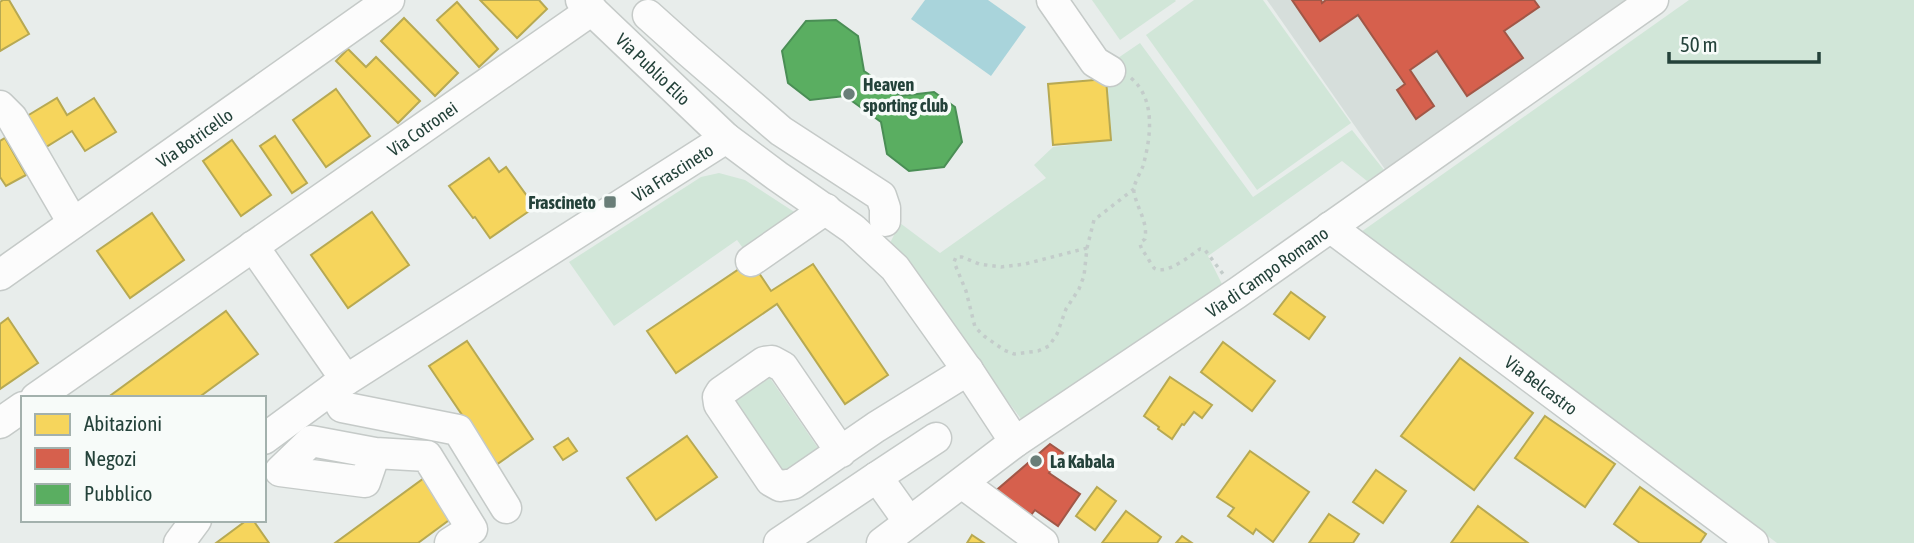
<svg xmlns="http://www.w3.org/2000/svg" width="1914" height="543" font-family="'Asap Condensed',sans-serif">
  <rect width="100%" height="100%" fill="#e8edeb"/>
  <polygon fill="#d6dedb" points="1267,0 1636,0 1389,175"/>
  <g fill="#d1e6d8">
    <polygon points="1092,0 1175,0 1176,1 1120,40"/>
    <polygon points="1194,0 1263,0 1351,123 1257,190 1146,35"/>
    <polygon points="1689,0 1914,0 1914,543 1777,543 1361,232"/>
    <polygon points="1140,43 1253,197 1352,130 1384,170 1367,181 1342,161 1208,256 1223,286 1025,424 889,245 900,223 940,253 1046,178 1034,165 1053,147 1111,140 1106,79 1115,60"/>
    <polygon points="719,173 745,180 802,217 748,255 737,240 614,326 569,262 701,177"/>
    <polygon points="770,378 818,448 783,473 733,401"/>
  </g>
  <polygon fill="#a9d4db" points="925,0 988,0 1026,27 991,76 911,19"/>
  <g fill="#f6d55c" stroke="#b7a952" stroke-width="2">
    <polygon points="3,0 9,0 29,34 0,51 0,2"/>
    <polygon points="480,0 539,0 547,9 517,38"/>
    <polygon points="457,2 498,49 479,67 437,20"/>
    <polygon points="404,18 458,73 435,96 381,41"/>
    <polygon points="348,49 366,67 376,57 420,101 398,123 336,61"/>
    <polygon points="1106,79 1111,140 1053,145 1048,84"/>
    <polygon points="336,89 370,136 326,167 293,120"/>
    <polygon points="57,98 67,115 94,98 116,132 85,151 72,131 46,147 27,116"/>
    <polygon points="275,136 307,183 292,193 260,146"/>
    <polygon points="5,138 26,175 6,186 0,177 0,141"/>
    <polygon points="232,140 271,195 241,216 203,161"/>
    <polygon points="489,158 499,172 506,167 535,207 490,238 475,217 473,218 449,186"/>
    <polygon points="372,212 409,265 348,308 311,255"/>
    <polygon points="152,213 184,260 130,298 97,251"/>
    <polygon points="751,261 771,291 813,264 888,375 845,404 777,304 676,373 647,331"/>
    <polygon points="1291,292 1325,317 1309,339 1274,314"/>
    <polygon points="226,311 258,354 198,398 107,398"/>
    <polygon points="8,318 38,363 0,389 0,324"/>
    <polygon points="467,341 533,439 496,465 429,366"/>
    <polygon points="1223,342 1275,381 1252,411 1201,372"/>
    <polygon points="1460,358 1533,413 1474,490 1401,436"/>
    <polygon points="1170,377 1212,405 1202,418 1194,412 1184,425 1182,424 1172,439 1158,429 1159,427 1144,416"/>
    <polygon points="1545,416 1615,464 1585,507 1515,458"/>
    <polygon points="687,436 717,477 656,520 627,478"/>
    <polygon points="568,438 577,451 563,460 554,447"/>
    <polygon points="1250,451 1309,492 1273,542 1256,529 1253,534 1228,516 1234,508 1217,497"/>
    <polygon points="1376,470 1406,491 1383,523 1353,502"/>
    <polygon points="431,473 460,512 418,543 335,543"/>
    <polygon points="1097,487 1116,501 1095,530 1076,516"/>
    <polygon points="1640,487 1706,534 1700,543 1640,543 1614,524"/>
    <polygon points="1478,506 1528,543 1451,543"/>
    <polygon points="1126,511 1161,537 1157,543 1102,543"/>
    <polygon points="1329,514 1359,534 1353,543 1309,543"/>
    <polygon points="247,520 253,520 269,543 216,543"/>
    <polygon points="972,535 984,543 967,543"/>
    <polygon points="1182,536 1192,543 1176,543"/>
  </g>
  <g fill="#d6604d" stroke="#a15747" stroke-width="2">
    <polygon points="1292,0 1321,0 1322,3 1326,0 1534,0 1539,7 1504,31 1523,58 1467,96 1437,51 1410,70 1434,106 1416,119 1397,90 1405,84 1358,15 1320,41"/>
    <polygon points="1050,444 1063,453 1049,473 1080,494 1058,526 1035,510 1028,519 992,494"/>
  </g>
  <polygon fill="#5aae61" stroke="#4a8e55" stroke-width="2" points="836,20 858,36 864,71 900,96 934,92 955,107 962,142 944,167 909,171 887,154 881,122 845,96 810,100 788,83 782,51 806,21"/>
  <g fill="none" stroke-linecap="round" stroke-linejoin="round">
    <g stroke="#c5cac8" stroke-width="33">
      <g id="minor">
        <path id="s1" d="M581,0L726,138"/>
        <polyline points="1052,0 1095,62 1110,71"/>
        <polyline points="648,15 687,50 781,131 881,196 885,208 885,221"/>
        <polyline points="0,106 12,118 73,223"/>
        <path id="s2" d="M1330,227L1753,543"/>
        <polyline points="253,246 346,380"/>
        <polyline points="751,261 826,209"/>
        <path id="s3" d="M0,275L389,0"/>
        <polyline points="332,389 342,407 458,430 506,508"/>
        <path id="s4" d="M36,398L592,10"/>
        <polyline points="0,423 23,407"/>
        <path id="s5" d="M264,439L332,389L726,138L777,176L853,229L895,268L971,375L1015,442"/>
        <polyline points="841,452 783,367 772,361 764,362 721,392 718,397 719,404 771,481 780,486 793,484 876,427 968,370"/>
        <polyline points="375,453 365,482 280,471 311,441 375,453 427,456 472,529 450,543"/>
        <polyline points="877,477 936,438"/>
        <polyline points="962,483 1043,543"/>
        <polyline points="179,543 196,520"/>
        <polyline points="779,543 877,477 909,522"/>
        <path id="s6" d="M882,543L1015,442L1237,293L1653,0"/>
      </g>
    </g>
    <g stroke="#c3ccca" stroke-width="3.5" stroke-dasharray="3.5 5" stroke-linecap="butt">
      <path d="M1131,78C1156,99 1151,137 1143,166C1140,174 1133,184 1134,192C1137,209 1148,221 1145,239L1140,243C1141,250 1144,252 1148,258C1148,259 1153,267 1154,268C1166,276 1191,255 1200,249L1205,250L1223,274"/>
      <polyline points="1087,248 1025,264 1001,267 979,264 962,257 956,257 954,262 966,291 975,327 984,336 1004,350 1014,354 1038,351 1049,346 1057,334 1066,309 1079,289 1084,276 1087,248 1094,220 1134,189"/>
    </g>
    <use href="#minor" stroke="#fcfcfc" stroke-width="30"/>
  </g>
  <g fill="#697e78" stroke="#f7fbf9" stroke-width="2.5">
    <circle cx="849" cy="94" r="7"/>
    <rect x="603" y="195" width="14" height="14" rx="3.5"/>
    <circle cx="1036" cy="461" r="7"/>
  </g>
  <g text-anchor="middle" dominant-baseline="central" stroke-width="7" stroke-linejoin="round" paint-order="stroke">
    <g font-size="18" fill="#24423a" stroke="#f7fbf9">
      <text stroke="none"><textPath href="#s1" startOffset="100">Via Publio Elio</textPath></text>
      <text stroke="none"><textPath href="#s4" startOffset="471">Via Cotronei</textPath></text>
      <text stroke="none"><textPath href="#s3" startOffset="238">Via Botricello</textPath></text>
      <text stroke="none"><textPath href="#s5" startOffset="488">Via Frascineto</textPath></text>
      <text stroke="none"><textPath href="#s6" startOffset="471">Via di Campo Romano</textPath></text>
      <text stroke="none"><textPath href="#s2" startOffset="264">Via Belcastro</textPath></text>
    </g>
    <g font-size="18" font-weight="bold" fill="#24423a" stroke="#f7fbf9" text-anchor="start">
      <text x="863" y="84">Heaven<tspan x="863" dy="21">sporting club</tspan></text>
      <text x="596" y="202" text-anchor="end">Frascineto</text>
      <text x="1050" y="461">La Kabala</text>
    </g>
  </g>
  <rect x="21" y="396" width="245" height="126" fill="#f7fbf9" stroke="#a3b1ad" stroke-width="2"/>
  <rect x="35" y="414" width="35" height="21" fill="#f6d55c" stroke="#a3b1ad" stroke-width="2"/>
  <text x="84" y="431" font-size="21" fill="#24423a">Abitazioni</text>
  <rect x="35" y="448" width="35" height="21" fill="#d6604d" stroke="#a3b1ad" stroke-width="2"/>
  <text x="84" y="466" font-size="21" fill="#24423a">Negozi</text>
  <rect x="35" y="484" width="35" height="21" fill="#5aae61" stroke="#a3b1ad" stroke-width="2"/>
  <text x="84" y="501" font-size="21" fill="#24423a">Pubblico</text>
  <path d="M1669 52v10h150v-10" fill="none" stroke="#24423a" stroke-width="3.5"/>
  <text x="1680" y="52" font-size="21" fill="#24423a" stroke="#f7fbf9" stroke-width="5" paint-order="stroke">50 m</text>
</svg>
